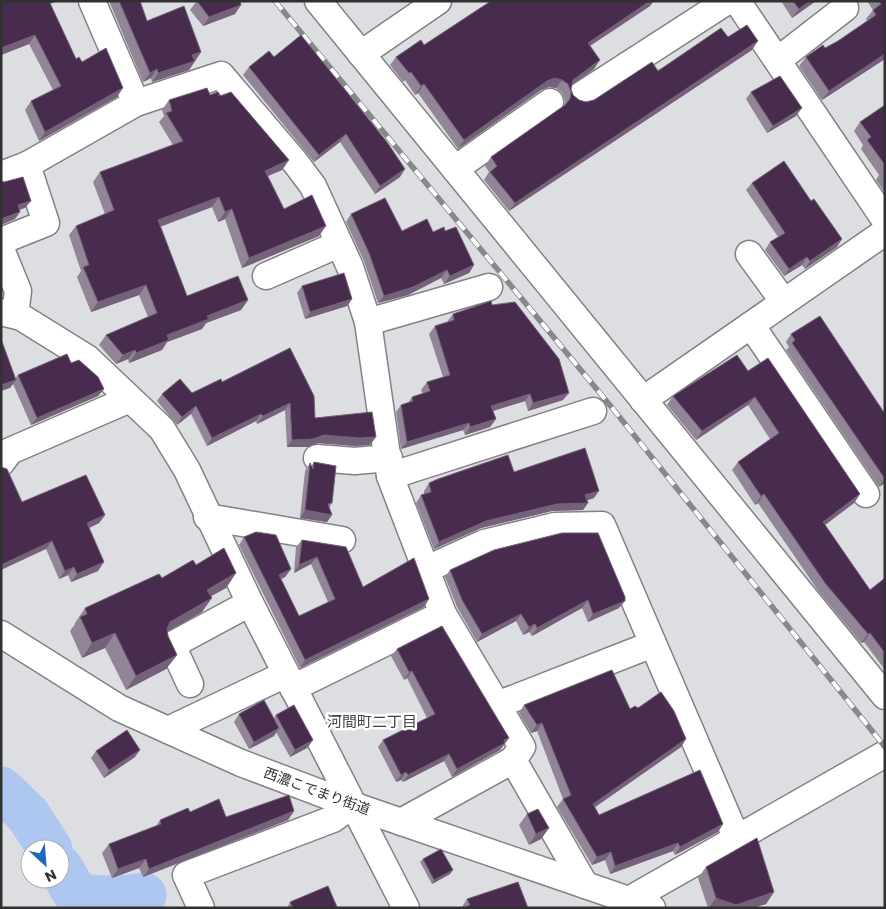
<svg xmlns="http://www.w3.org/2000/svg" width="886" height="909" font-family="Poppins,'Noto Sans JP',sans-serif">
  <rect width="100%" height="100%" fill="#dddee1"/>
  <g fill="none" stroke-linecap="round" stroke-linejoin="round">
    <g stroke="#adc7f1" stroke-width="45">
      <polyline points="1,789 28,815 50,849"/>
      <path d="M60,867L76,895C99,899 120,899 144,895"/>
    </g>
    <g stroke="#828286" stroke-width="29">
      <g id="minor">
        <polyline points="318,1 885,696"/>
        <polyline points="737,1 885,220"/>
        <polyline points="361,54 438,1"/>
        <polyline points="778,60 845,8"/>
        <polyline points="580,96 727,1"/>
        <polyline points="136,103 221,75 295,162 313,186 350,267 368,322 390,476 443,614 293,688"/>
        <polyline points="455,169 550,102"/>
        <polyline points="1,175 27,165"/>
        <polyline points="1,241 46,223 27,165 136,103 92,1"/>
        <polyline points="1,249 18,291 15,315"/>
        <polyline points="749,254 784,302"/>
        <polyline points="266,276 339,244"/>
        <polyline points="1,312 21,317 87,358 162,429 187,470 250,603 406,908"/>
        <polyline points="368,322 489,287"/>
        <polyline points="751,325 866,494"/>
        <polyline points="643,400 885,232"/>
        <polyline points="317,458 355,461 389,458"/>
        <polyline points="1,463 10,451 130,399"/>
        <polyline points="390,476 593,411"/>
        <polyline points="207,517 342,540"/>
        <polyline points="427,569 484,543 555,526 602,525 737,839"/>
        <polyline points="443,614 522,747 513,760 585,885"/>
        <polyline points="1,634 119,708 241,763 352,805 652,908"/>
        <polyline points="190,684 172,645 250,603"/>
        <polyline points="497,705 653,644"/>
        <polyline points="168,730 286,674"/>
        <polyline points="401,822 513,760"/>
        <polyline points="620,905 885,754"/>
        <polyline points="201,908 186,875 333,819 352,805"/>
      </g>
    </g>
    <use href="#minor" stroke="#fff" stroke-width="26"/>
    <g stroke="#87888a" stroke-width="5.5">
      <polyline id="rail" points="275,1 609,404 885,747"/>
    </g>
    <use href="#rail" stroke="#fff" stroke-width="4" stroke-dasharray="11" stroke-linecap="butt"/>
  </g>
  <g fill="#928597">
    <polygon points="1,1 57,1 50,4 76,59 82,62 117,97 39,141 25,110 31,101 53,90 29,44 1,55"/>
    <polygon points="109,1 140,1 147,21 201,52 189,70 152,82 151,78 143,82"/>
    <polygon points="196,1 240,1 235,14 203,26 190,10 196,2"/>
    <polygon points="781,1 816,1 792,18"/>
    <polygon points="867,1 885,1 885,59 822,100 799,66 806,57 825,48 838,41 867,21 866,19 873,10"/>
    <polygon points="650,6 590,46 594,69 572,85 571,89 573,95 579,100 586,102 594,100 728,37 752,50 509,211 484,180 489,172 485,166 491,157 564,106 565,101 562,93 556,88 549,87 541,90 458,149 418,93 415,95 405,80 403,82 390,65 396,57 424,45"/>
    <polygon points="274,57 400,177 375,194 340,142 314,162 243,75 249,67"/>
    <polygon points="751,92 796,116 767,133 746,99"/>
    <polygon points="210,95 220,96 289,160 282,170 268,176 284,209 319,236 242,268 225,219 218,222 212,207 160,227 187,296 248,300 241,310 206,323 202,329 167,342 162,350 129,363 128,359 116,364 99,345 106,335 148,317 139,295 91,312 77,277 81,271 69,235 76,226 105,214 93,182 100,172 173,145 159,122 164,116 162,110 169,100"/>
    <polygon points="885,105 885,193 876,180 879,175 861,149 863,145 854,131 860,122"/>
    <polygon points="752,183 837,247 805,269 802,265 784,276 765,250 770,242 778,237 746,190"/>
    <polygon points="351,214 402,231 433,232 445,231 474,265 469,273 444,284 441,278 408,295 378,303 364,261 346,222"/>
    <polygon points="302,286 352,299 347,306 305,319 297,293"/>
    <polygon points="492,305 563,400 528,411 525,401 493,411 496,419 490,427 465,435 463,430 401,449 396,412 401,405 408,403 412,397 423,394 421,390 427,382 443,377 429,334 435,326 447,322 453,314"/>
    <polygon points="791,334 885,414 885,483 879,487 786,350 789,347 786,342"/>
    <polygon points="290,348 315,418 370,445 355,446 318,443 308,447 287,447 285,410 257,424 256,421 207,446 191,414 177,425 157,401 162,394 192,393 222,382"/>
    <polygon points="71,363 104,389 98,396 31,425 13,384 10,388 15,379 18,375"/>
    <polygon points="748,371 860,494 854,503 825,525 870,590 885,578 885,670 864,642 861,643 819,592 758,503 755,505 732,470 738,462 770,439 748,405 696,440 667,405 673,396"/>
    <polygon points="314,462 332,503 329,508 332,515 327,522 300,518 305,471 310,463 311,466"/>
    <polygon points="514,472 594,498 587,500 588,503 583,510 552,511 481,528 434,549 416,503 421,495 424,494 424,491 429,483"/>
    <polygon points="22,502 105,515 99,523 89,528 98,571 71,582 68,575 59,579 46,549"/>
    <polygon points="244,537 291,569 285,577 281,579 299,616 328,602 311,564 294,573 296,547 302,540 363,587 424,607 300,668 239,545"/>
    <polygon points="196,565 236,573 226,588 211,596 202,612 168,632 168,636 177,655 166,669 126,690 105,648 82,658 70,631 75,624 75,623 85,608"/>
    <polygon points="450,570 619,608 588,622 582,608 532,636 529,632 523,635 516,621 477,642 457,607 445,577"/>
    <polygon points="397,649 509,738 500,750 452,777 444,761 403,782 401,780 396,782 378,747 383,740 427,718 407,678 404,680 391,656"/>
    <polygon points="524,705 630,709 638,708 686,739 681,747 595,807 599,815 723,824 718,832 675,855 673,851 610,874 605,860 592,865 557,807 563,799 537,731 531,733 519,713"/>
    <polygon points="239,714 274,718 276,715 313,740 307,748 290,757 276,732 274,736 249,749 234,722"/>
    <polygon points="96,751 135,757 104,778 91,758"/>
    <polygon points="294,811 288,820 143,877 139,868 112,878 102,853 109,844 156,826 160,820 190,812 226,817"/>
    <polygon points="527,814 549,828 541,839 529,845 519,825"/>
    <polygon points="423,859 450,874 432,884 420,862"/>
    <polygon points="706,867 774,892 766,904 753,908 708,908 698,878"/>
    <polygon points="467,899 528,908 462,908 462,907"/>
    <polygon points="290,902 336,908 287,908"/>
  </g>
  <g fill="#756179">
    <polygon points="46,1 57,1 41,8"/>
    <polygon points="650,1 654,1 650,6 582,51 588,43"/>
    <polygon points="810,1 816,1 792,18 799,9"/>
    <polygon points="241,5 235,14 203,26 209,17"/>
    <polygon points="35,35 29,44 1,55 1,48"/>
    <polygon points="758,41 752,50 509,211 515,203"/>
    <polygon points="201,52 195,61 192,62 195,61 189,70 152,82 158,73 192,55"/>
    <polygon points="885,54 885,59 822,100 829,91"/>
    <polygon points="600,60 594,69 569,87 573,80"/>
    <polygon points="157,69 151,78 143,82 150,73"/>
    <polygon points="555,78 562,80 556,88 549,87 541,90 458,149 464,140 547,81"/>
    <polygon points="424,84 418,93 415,95 421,86"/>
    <polygon points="123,88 117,97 39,141 45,132"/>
    <polygon points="802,108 796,116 767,133 773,126"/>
    <polygon points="346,134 340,142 314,162 319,155"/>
    <polygon points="289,160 282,170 258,180 265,171"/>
    <polygon points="405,169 400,177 375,194 380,186"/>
    <polygon points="219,197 212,207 151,230 158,220"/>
    <polygon points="31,201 25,208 13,212 18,205"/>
    <polygon points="232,209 225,219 218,222 225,212"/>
    <polygon points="20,212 15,219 1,225 1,219"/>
    <polygon points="326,226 319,236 242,268 249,258"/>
    <polygon points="842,239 837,247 805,269 810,261"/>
    <polygon points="807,257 802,265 784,276 789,269"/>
    <polygon points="474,265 469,273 444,284 450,276"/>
    <polygon points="447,270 441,278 408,295 378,303 384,296"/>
    <polygon points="146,285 139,295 91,312 98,302"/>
    <polygon points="352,299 347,306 305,319 310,312"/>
    <polygon points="248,300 241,310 206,323 202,329 167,342 162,350 129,363 136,353 167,335 207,316"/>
    <polygon points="135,350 128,359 116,364 123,355"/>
    <polygon points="16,380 10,388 1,391 1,385"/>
    <polygon points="104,389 98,396 31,425 37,418"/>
    <polygon points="569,393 563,400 528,411 533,403"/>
    <polygon points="530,394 525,401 486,413 491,406"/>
    <polygon points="755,397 748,405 696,440 702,431"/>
    <polygon points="290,403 285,410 257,424 263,416"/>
    <polygon points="196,406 191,414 177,425 182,417"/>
    <polygon points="261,414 256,421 207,446 212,438"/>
    <polygon points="496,419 490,427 465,435 470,427"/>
    <polygon points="469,423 463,430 401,449 407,442"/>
    <polygon points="324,435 376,437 370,445 355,446 318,443 308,447 287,447 292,440"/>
    <polygon points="885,479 885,483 879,487"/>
    <polygon points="599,491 594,498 580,503 585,495"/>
    <polygon points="764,494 758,503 755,505 761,496"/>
    <polygon points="860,494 854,503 817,531 823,522"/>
    <polygon points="588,503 583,510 552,511 481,528 434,549 439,542 486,521 557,504"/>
    <polygon points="305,510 332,515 327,522 300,518"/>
    <polygon points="105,515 99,523 81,532 87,523"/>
    <polygon points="52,541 46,549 1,570 1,565"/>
    <polygon points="317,557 311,564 294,573 299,565"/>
    <polygon points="104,562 98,571 71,582 77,574"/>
    <polygon points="74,567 68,575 59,579 65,571"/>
    <polygon points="291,569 285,577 274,583 279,575"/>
    <polygon points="236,573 226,588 197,604 207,590"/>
    <polygon points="212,598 202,612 160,636 170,622"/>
    <polygon points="429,599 424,607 300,668 305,660"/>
    <polygon points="588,600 582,608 532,636 537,628"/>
    <polygon points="625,601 619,608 588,622 593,614"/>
    <polygon points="521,614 516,621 477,642 482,634"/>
    <polygon points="535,624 529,632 523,635 529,627"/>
    <polygon points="115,633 105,648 82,658 92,643"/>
    <polygon points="870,633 864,642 861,643 868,634"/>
    <polygon points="177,655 166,669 126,690 136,676"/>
    <polygon points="412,671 407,678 404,680 409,672"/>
    <polygon points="542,723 537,731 531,733 537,725"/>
    <polygon points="279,728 274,736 249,749 254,742"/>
    <polygon points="509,738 500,750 452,777 457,769"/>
    <polygon points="686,739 681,747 588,812 593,804"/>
    <polygon points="313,740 307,748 290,757 295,750"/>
    <polygon points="140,750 135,757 104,778 109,770"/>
    <polygon points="449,754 444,761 403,782 408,775"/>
    <polygon points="406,772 401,780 396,782 401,775"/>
    <polygon points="294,811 288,820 143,877 149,869"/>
    <polygon points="723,824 718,832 675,855 680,847"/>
    <polygon points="549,828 541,839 529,845 536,834"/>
    <polygon points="678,843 673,851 610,874 615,866"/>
    <polygon points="611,852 605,860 592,865 597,857"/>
    <polygon points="146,859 139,868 112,878 118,869"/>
    <polygon points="453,870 450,874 432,884 434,880"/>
    <polygon points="774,892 766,904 753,908 709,908 716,898"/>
  </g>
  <g fill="#482c4d" stroke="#756179">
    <polygon points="1,1 49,1 76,59 79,57 82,62 106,48 123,88 45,132 31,101 61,86 35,35 1,48"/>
    <polygon points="119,1 140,1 147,21 184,6 201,52 192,55 195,61 158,73 157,69 150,73"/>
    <polygon points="197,1 240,1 241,5 209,17"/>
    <polygon points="491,1 650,1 588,43 600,60 573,80 571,89 573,95 579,100 586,102 594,100 652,62 658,71 721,28 728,37 747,25 758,41 515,203 490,172 497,166 491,157 565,105 570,99 571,92 568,84 562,80 555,78 547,81 464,140 424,84 421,86 411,72 409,73 396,57 421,40 424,45"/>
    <polygon points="793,1 810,1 799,9"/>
    <polygon points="879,1 885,1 885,54 829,91 806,57 823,45 825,48 838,41 876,15 873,10 881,4"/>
    <polygon points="301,35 387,142 405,169 380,186 346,134 319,155 249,67 269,51 274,57"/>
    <polygon points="780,76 802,108 773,126 751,92"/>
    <polygon points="207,88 210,95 218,92 220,96 231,92 289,160 265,171 284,209 312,195 326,226 249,258 232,209 225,212 219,197 158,220 187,296 238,276 248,300 207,316 209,319 167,335 169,340 136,353 135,350 123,355 106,335 157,313 146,285 98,302 83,267 89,265 76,226 114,210 100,172 183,141 166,113 172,111 169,100"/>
    <polygon points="885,105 885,165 867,140 871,137 860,122"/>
    <polygon points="784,161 811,201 814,199 842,239 810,261 807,257 789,269 770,242 785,233 752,183"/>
    <polygon points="23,177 31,201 18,205 20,212 1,219 1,181 4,182"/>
    <polygon points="385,198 402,231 427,219 433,232 444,227 445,231 456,227 474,265 450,276 447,270 413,287 384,296 369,253 351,214"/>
    <polygon points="344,273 352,299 310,312 302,286"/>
    <polygon points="491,301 492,305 515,302 559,359 569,393 533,403 530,394 491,406 496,419 470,427 469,423 407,442 401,405 413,401 412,397 430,391 427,382 450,375 435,326 454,320 453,314"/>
    <polygon points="820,316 885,414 885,479 792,343 795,340 791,334"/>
    <polygon points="1,339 16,380 1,385"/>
    <polygon points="290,348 314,396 315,418 372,412 376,437 360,438 324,435 313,439 292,440 290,403 263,416 261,414 212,438 196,406 182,417 162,394 180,379 192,393 221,379 222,382"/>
    <polygon points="67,354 71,363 79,360 98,377 104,389 37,418 18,375"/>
    <polygon points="737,355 748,371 768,358 860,494 823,522 870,590 885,578 885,653 870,633 868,634 825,583 764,494 761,496 738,462 779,433 755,397 702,431 673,396"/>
    <polygon points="585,448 599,491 585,495 588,503 557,504 486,521 439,542 421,495 431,492 429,483 438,479 508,455 514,472"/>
    <polygon points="314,462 336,466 332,503 328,504 332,515 305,510 310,463 313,469"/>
    <polygon points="1,467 7,469 22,502 86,475 105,515 87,523 104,562 77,574 74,567 65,571 52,541 1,565"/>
    <polygon points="256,532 276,535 291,569 279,575 299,616 335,599 317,557 299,565 302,540 346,547 363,587 414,558 429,599 305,660 244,537"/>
    <polygon points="562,533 598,533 625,597 625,601 593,614 588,600 537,628 535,624 529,627 521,614 482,634 462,600 450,570 494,550"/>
    <polygon points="224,548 236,573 207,590 212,598 170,622 167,629 168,636 177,655 136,676 115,633 92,643 80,617 87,614 85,608 159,574 162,578 193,560 196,565"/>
    <polygon points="442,626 509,738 504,740 505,743 457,769 449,754 408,775 406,772 401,775 383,740 435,714 412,671 409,672 397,649"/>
    <polygon points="612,670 630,709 635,706 638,708 661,692 674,711 686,739 593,804 599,815 700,770 723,824 680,847 678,843 615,866 611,852 597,857 563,799 571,795 542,723 537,725 524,705"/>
    <polygon points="264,700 279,728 254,742 239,714"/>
    <polygon points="294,705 313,740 295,750 276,715"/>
    <polygon points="127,730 140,750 109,770 96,751"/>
    <polygon points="289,795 294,811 149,869 146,859 118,869 109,844 161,824 160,820 188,808 190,812 219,799 226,817"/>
    <polygon points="538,809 549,828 536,834 527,814"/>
    <polygon points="757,838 774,892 736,905 716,898 706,867"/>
    <polygon points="441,849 453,870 434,880 423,859"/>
    <polygon points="518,882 528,908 463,908 470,905 467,899"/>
    <polygon points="328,886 337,907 334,908 293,908 290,902"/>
  </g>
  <g text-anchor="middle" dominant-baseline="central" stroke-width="5" stroke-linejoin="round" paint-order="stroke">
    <g font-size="14" fill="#313132" stroke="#fff">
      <text transform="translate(317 791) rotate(20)">西濃こでまり街道</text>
    </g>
    <g font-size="15" fill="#424245" stroke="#fff">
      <text x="372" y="721">河間町二丁目</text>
    </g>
  </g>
  <rect width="886" height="909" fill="none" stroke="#313132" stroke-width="5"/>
  <g transform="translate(45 864) rotate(154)"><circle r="24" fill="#ffffff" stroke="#adadad"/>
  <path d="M0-4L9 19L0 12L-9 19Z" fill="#1d6ab9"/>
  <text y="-8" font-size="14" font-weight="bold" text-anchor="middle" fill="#313132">N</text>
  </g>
</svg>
